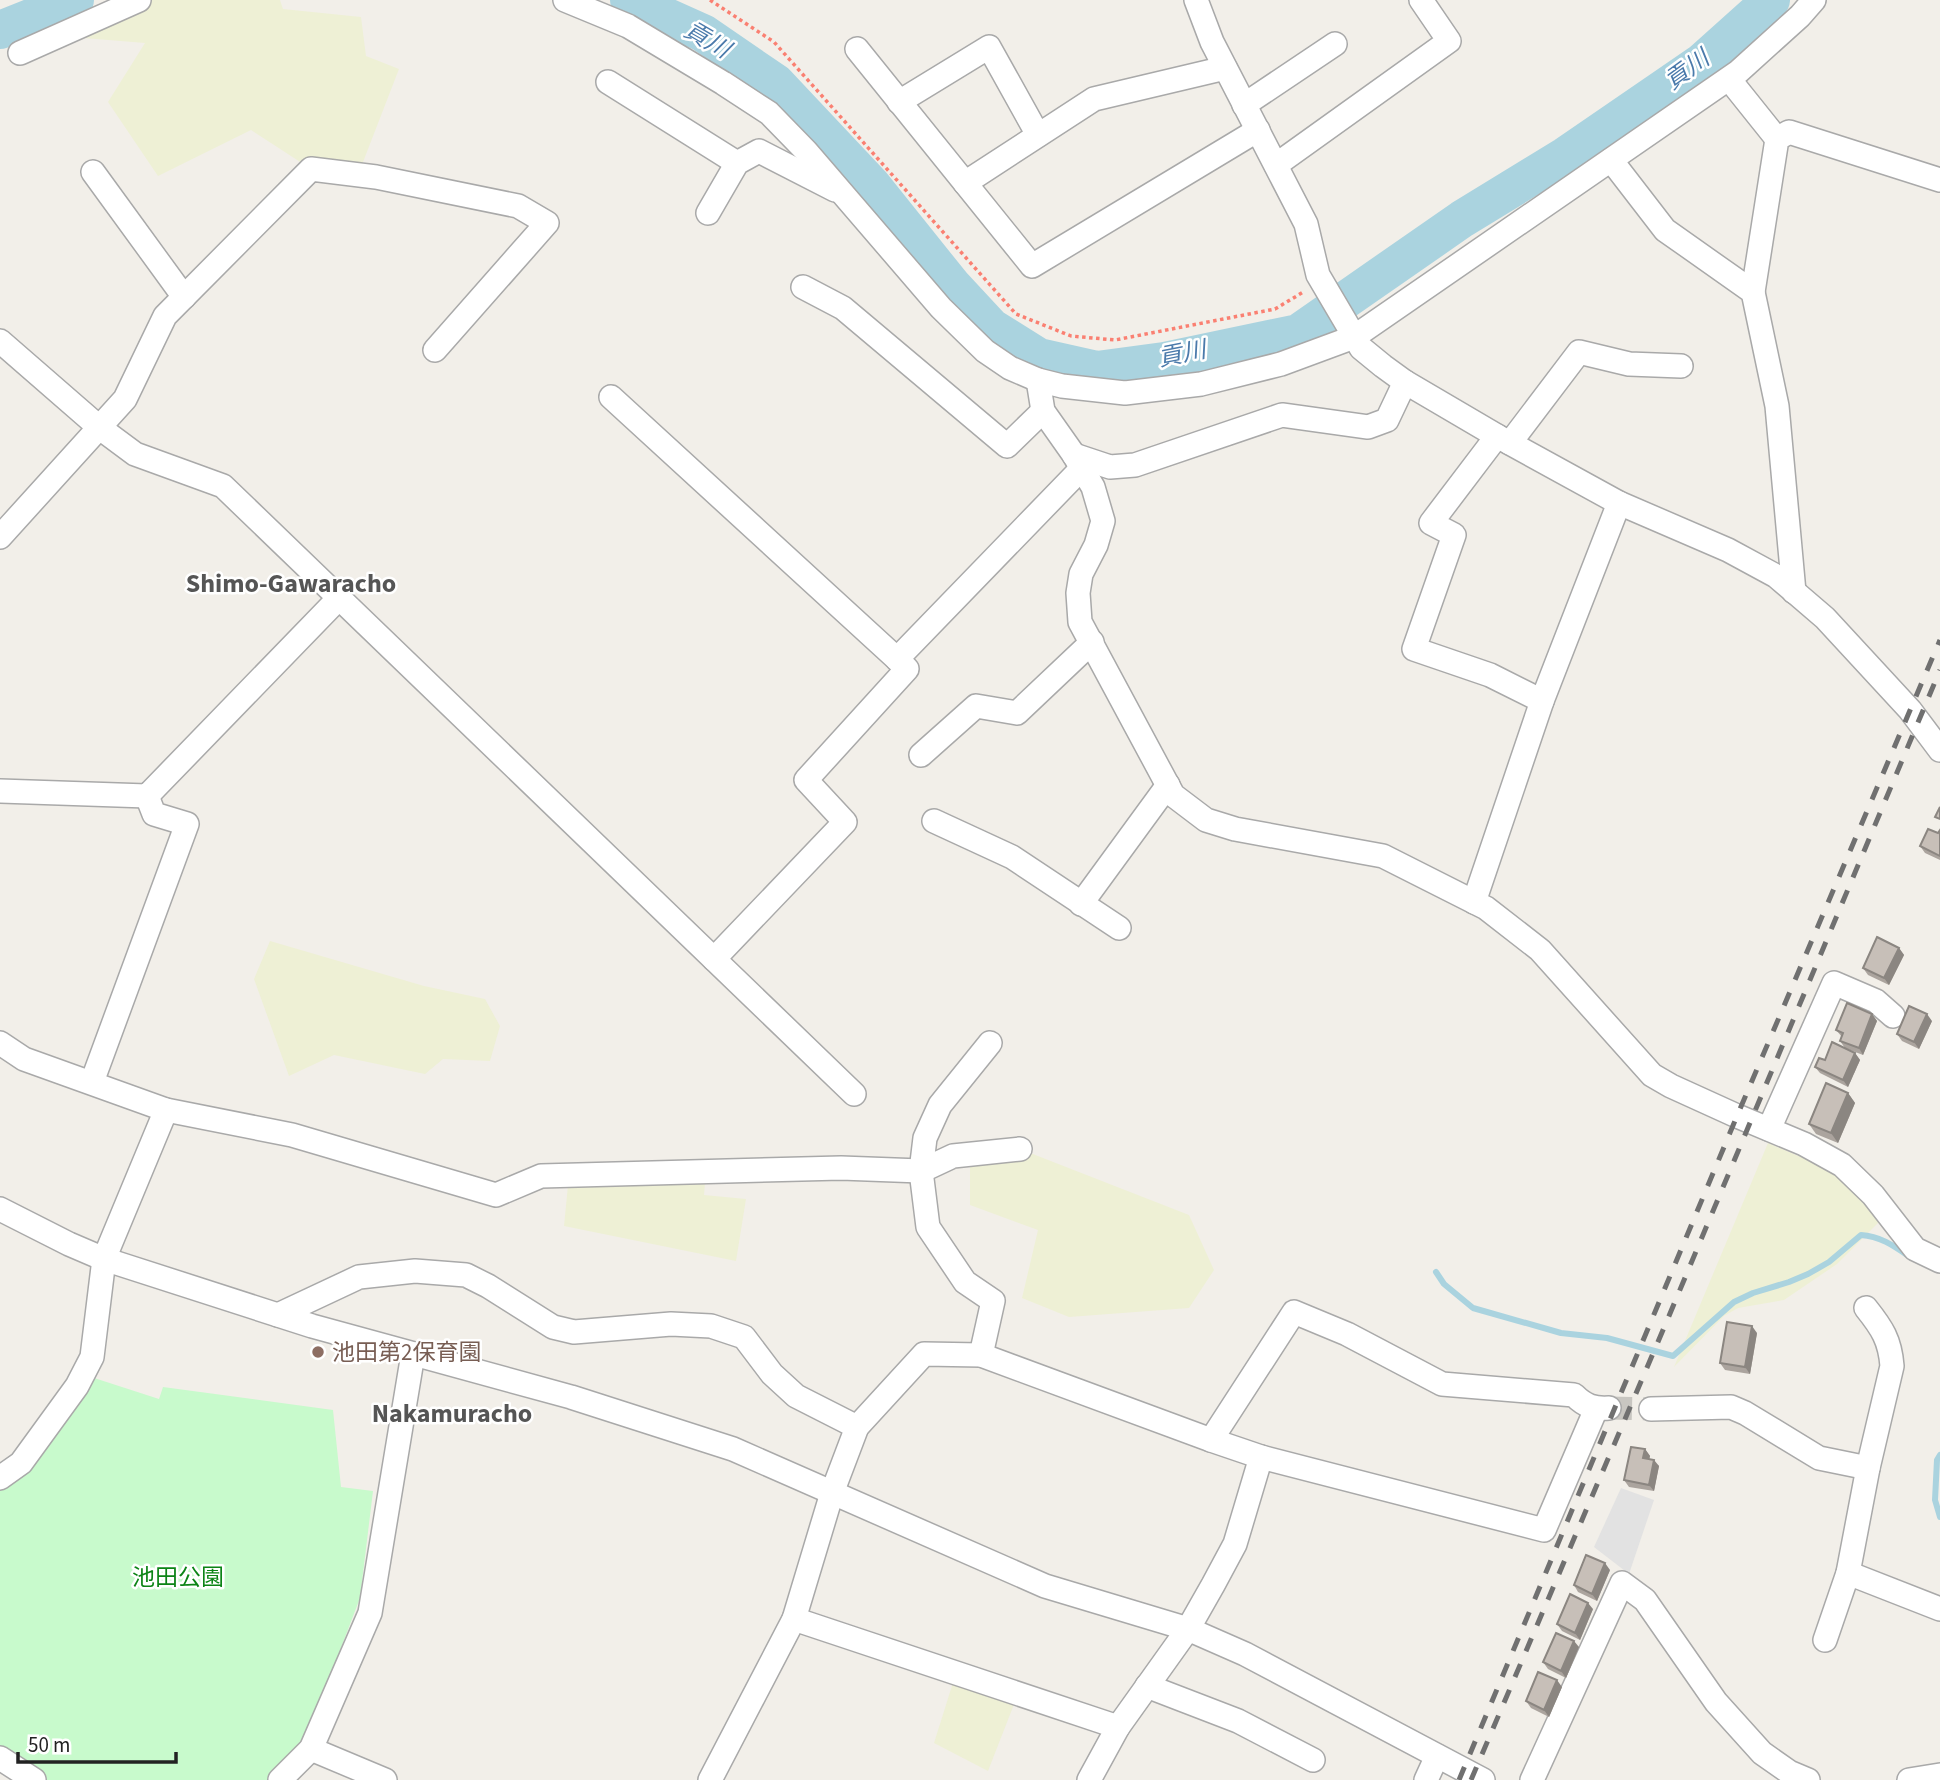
<svg xmlns="http://www.w3.org/2000/svg" width="1940" height="1780" font-family="'Source Sans 3','Noto Sans JP',sans-serif">
  <rect width="100%" height="100%" fill="#f2efe9"/>
  <g fill="#eef0d5">
    <polygon points="139,0 280,0 283,9 361,17 366,56 399,69 358,175 311,169 251,130 158,176 108,102 145,43 59,36"/>
    <polygon points="270,941 424,986 485,999 500,1026 490,1061 443,1059 425,1074 334,1055 289,1076 254,979"/>
    <polygon points="1768,1143 1833,1171 1859,1195 1879,1222 1837,1264 1784,1300 1738,1308 1724,1316 1674,1367"/>
    <polygon points="1020,1149 1189,1215 1214,1270 1189,1308 1069,1317 1022,1298 1038,1230 970,1205 970,1154"/>
    <polygon points="706,1171 704,1195 746,1199 736,1261 564,1226 569,1175"/>
    <polygon points="956,1673 1018,1694 988,1771 934,1743"/>
  </g>
  <polygon fill="#c8facc" points="88,1376 159,1399 163,1387 333,1410 341,1487 373,1491 360,1598 304,1745 268,1780 44,1780 0,1751 0,1490 31,1463"/>
  <polygon fill="#e2e2e2" points="1621,1488 1654,1500 1629,1574 1594,1547"/>
  <g fill="none" stroke-linecap="round" stroke-linejoin="round">
    <g stroke="#aad3df" stroke-width="6">
      <path d="M1436,1272L1444,1284L1473,1308L1561,1333L1607,1338L1673,1356L1734,1302L1753,1293L1789,1282L1808,1274L1829,1262L1861,1235C1880,1236 1894,1246 1910,1257"/>
      <polyline points="1940,1455 1937,1460 1935,1500 1940,1517"/>
    </g>
    <g stroke="#aad3df" stroke-width="38">
      <polyline points="629,0 703,33 776,83 871,184 952,285 991,327 1039,357 1097,370 1164,361 1298,333 1462,219 1565,156 1702,62 1771,0"/>
      <polyline points="0,30 75,0"/>
    </g>
    <polyline stroke="#c8c6c1" stroke-width="23" stroke-dasharray="23 11" stroke-linecap="butt" points="1609,1408 1651,1409"/>
    <g stroke="#a9a9a9" stroke-width="26">
      <g id="minor">
        <polyline points="565,0 628,26 723,83 769,113 806,151 941,308 985,351 1010,368 1038,380 1062,386 1125,393 1201,384 1281,364 1354,337 1738,72 1800,16 1814,0"/>
        <polyline points="1196,0 1212,42 1306,224 1318,275 1361,348 1383,366 1405,382 1497,436 1619,503 1728,550 1776,576 1825,618 1910,710 1940,750"/>
        <polyline points="857,49 1032,266 1258,130"/>
        <polyline points="20,53 139,0"/>
        <polyline points="1729,79 1777,139"/>
        <polyline points="608,82 737,163"/>
        <polyline points="899,102 989,47 1038,135"/>
        <polyline points="1244,105 1335,44"/>
        <polyline points="1611,160 1665,230 1753,292 1777,406 1794,592"/>
        <polyline points="1276,165 1449,41 1421,0"/>
        <polyline points="93,172 184,297"/>
        <polyline points="965,183 1094,99 1225,68"/>
        <polyline points="708,213 737,163 759,151 835,190"/>
        <polyline points="803,287 843,308 1007,446 1043,411"/>
        <polyline points="1753,292 1777,139 1789,132 1940,180"/>
        <polyline points="0,341 100,428 135,454 223,486 854,1094"/>
        <polyline points="1038,380 1043,411 1074,455 1093,487 1103,521 1096,545 1081,574 1078,593 1080,622 1173,795 1206,820 1235,829 1383,856 1486,908 1540,950 1652,1075 1671,1086 1737,1116 1804,1144 1842,1165 1873,1195 1915,1249 1940,1261"/>
        <polyline points="611,397 897,659"/>
        <polyline points="1497,436 1431,523 1454,535 1414,649 1490,675 1542,701"/>
        <polyline points="1510,443 1579,352 1629,364 1681,366"/>
        <polyline points="1074,455 1110,467 1135,465 1282,415 1368,427 1387,420 1405,382"/>
        <polyline points="0,537 125,399 165,316 311,169 376,177 518,206 547,223 435,350"/>
        <polyline points="921,755 976,706 1017,713 1092,642"/>
        <polyline points="0,791 147,796 339,598"/>
        <polyline points="934,821 1012,857 1119,928"/>
        <polyline points="1474,902 1542,701 1619,503"/>
        <polyline points="1081,904 1168,785"/>
        <polyline points="714,959 845,822 806,780 907,669 897,659 1082,468"/>
        <polyline points="0,1043 24,1059 166,1110 292,1135 496,1195 541,1176 841,1168 921,1171 953,1156 1020,1149"/>
        <polyline points="92,1082 187,824 154,814 147,796"/>
        <polyline points="1769,1129 1834,983 1876,1001 1893,1016"/>
        <polyline points="0,1209 69,1244 104,1259 312,1326 571,1397 733,1449 1045,1586 1188,1629 1245,1654 1483,1780"/>
        <polyline points="278,1315 359,1277 415,1271 466,1275 488,1286 553,1327 574,1332 671,1324 711,1326 744,1337 772,1374 796,1396 857,1427"/>
        <polyline points="981,1355 993,1301 965,1282 928,1227 921,1171 925,1138 940,1105 990,1043"/>
        <polyline points="1651,1409 1731,1407 1745,1413 1819,1458 1868,1468"/>
        <path d="M1211,1440L1294,1312L1347,1334L1442,1384L1574,1395C1585,1406 1594,1409 1609,1408"/>
        <polyline points="0,1478 21,1463 77,1386 92,1357 104,1259 166,1110"/>
        <polyline points="1848,1573 1940,1609"/>
        <polyline points="794,1619 1118,1727"/>
        <path d="M1825,1640L1848,1573L1868,1468L1892,1366C1890,1340 1882,1328 1866,1308"/>
        <polyline points="1147,1686 1238,1721 1313,1760"/>
        <polyline points="311,1749 385,1780"/>
        <polyline points="0,1758 34,1780"/>
        <polyline points="280,1780 311,1749 370,1613 413,1354"/>
        <polyline points="710,1780 794,1619 832,1493 857,1427 924,1354 981,1355 1211,1440 1261,1457 1544,1530 1596,1409"/>
        <polyline points="1089,1780 1118,1727 1188,1629 1213,1585 1235,1544 1261,1457"/>
        <polyline points="1426,1780 1437,1756"/>
        <polyline points="1532,1780 1622,1583 1645,1600 1716,1702 1762,1753 1789,1772 1808,1780"/>
        <polyline points="1909,1780 1940,1775"/>
      </g>
    </g>
    <polyline stroke="#fa8072" stroke-width="3.5" stroke-dasharray="3.5 3.5" stroke-linecap="butt" points="710,0 774,42 1016,314 1071,336 1115,340 1275,309 1305,291"/>
    <use href="#minor" stroke="#fff" stroke-width="23"/>
    <g stroke="#707070" stroke-width="5" stroke-dasharray="14 14" stroke-linecap="butt">
      <polyline points="1459,1780 1737,1116 1940,640"/>
      <polyline points="1471,1780 1666,1323 1940,670"/>
    </g>
  </g>
  <g fill="#aba49e">
    <polygon points="1940,830 1940,860 1925,853 1920,846 1938,833"/>
    <polygon points="1899,948 1904,955 1889,985 1868,975 1863,968"/>
    <polygon points="1872,1014 1877,1021 1863,1055 1845,1048 1840,1041 1842,1037 1836,1030"/>
    <polygon points="1932,1021 1919,1049 1902,1041 1897,1034"/>
    <polygon points="1855,1053 1860,1060 1848,1087 1820,1073 1815,1067 1825,1060"/>
    <polygon points="1848,1093 1855,1103 1838,1143 1816,1134 1809,1124"/>
    <polygon points="1757,1333 1750,1374 1725,1370 1720,1363"/>
    <polygon points="1645,1449 1650,1456 1649,1459 1659,1466 1654,1491 1629,1487 1624,1480"/>
    <polygon points="1610,1570 1597,1601 1578,1592 1574,1585"/>
    <polygon points="1593,1609 1580,1640 1562,1631 1557,1624"/>
    <polygon points="1579,1647 1566,1678 1548,1669 1543,1662"/>
    <polygon points="1562,1687 1549,1717 1531,1708 1526,1701"/>
  </g>
  <g fill="#8b8681">
    <polygon points="1899,948 1904,955 1889,985 1884,978"/>
    <polygon points="1872,1014 1877,1021 1863,1055 1859,1048"/>
    <polygon points="1927,1014 1932,1021 1919,1049 1914,1042"/>
    <polygon points="1855,1053 1860,1060 1848,1087 1843,1080"/>
    <polygon points="1848,1093 1855,1103 1838,1143 1831,1133"/>
    <polygon points="1752,1326 1757,1333 1750,1374 1745,1367"/>
    <polygon points="1645,1449 1650,1456 1648,1465 1643,1458"/>
    <polygon points="1654,1460 1659,1466 1654,1491 1649,1485"/>
    <polygon points="1605,1563 1610,1570 1597,1601 1592,1594"/>
    <polygon points="1588,1603 1593,1609 1580,1640 1575,1633"/>
    <polygon points="1574,1641 1579,1647 1566,1678 1561,1671"/>
    <polygon points="1557,1680 1562,1687 1549,1717 1544,1710"/>
  </g>
  <g fill="#c7bfb8" stroke="#8b8681" stroke-width="2">
    <polygon points="1940,807 1940,819 1935,817"/>
    <polygon points="1928,829 1938,833 1940,830 1940,856 1920,846"/>
    <polygon points="1877,937 1899,948 1884,978 1863,968"/>
    <polygon points="1847,1003 1872,1014 1859,1048 1840,1041 1843,1033 1836,1030"/>
    <polygon points="1909,1006 1927,1014 1914,1042 1897,1034"/>
    <polygon points="1832,1042 1855,1053 1843,1080 1815,1067 1819,1058 1825,1060"/>
    <polygon points="1826,1083 1848,1093 1831,1133 1809,1124"/>
    <polygon points="1727,1322 1752,1326 1745,1367 1720,1363"/>
    <polygon points="1631,1447 1645,1449 1643,1458 1654,1460 1649,1485 1624,1480"/>
    <polygon points="1586,1555 1605,1563 1592,1594 1574,1585"/>
    <polygon points="1570,1594 1588,1603 1575,1633 1557,1624"/>
    <polygon points="1556,1633 1574,1641 1561,1671 1543,1662"/>
    <polygon points="1538,1672 1557,1680 1544,1710 1526,1701"/>
  </g>
  <circle fill="#8d6e63" stroke="#fff" stroke-width="2.5" cx="318" cy="1352" r="7"/>
  <g text-anchor="middle" dominant-baseline="central" stroke-width="5" stroke-linejoin="round" paint-order="stroke">
    <g font-size="23" fill="#785e54" stroke="#fff" text-anchor="start">
      <text x="332" y="1352">池田第2保育園</text>
    </g>
    <g font-size="23" fill="#0c8416" stroke="#fff">
      <text x="178" y="1577">池田公園</text>
    </g>
    <g font-size="24" font-style="italic" fill="#4a7aab" stroke="#fff">
      <text transform="translate(707 40) rotate(30)">貢川</text>
      <text transform="translate(1687 70) rotate(-36)">貢川</text>
      <text transform="translate(1182 354) rotate(-11)">貢川</text>
    </g>
    <g font-size="26" font-weight="bold" fill="#555" stroke="#fff">
      <text x="291" y="583">Shimo-Gawaracho</text>
      <text x="452" y="1413">Nakamuracho</text>
    </g>
  </g>
  <path d="M18 1752v10h158v-10" fill="none" stroke="#222222" stroke-width="3.5"/>
  <text x="28" y="1752" font-size="21" fill="#222222" stroke="#ffffff" stroke-width="5" paint-order="stroke">50 m</text>
</svg>
